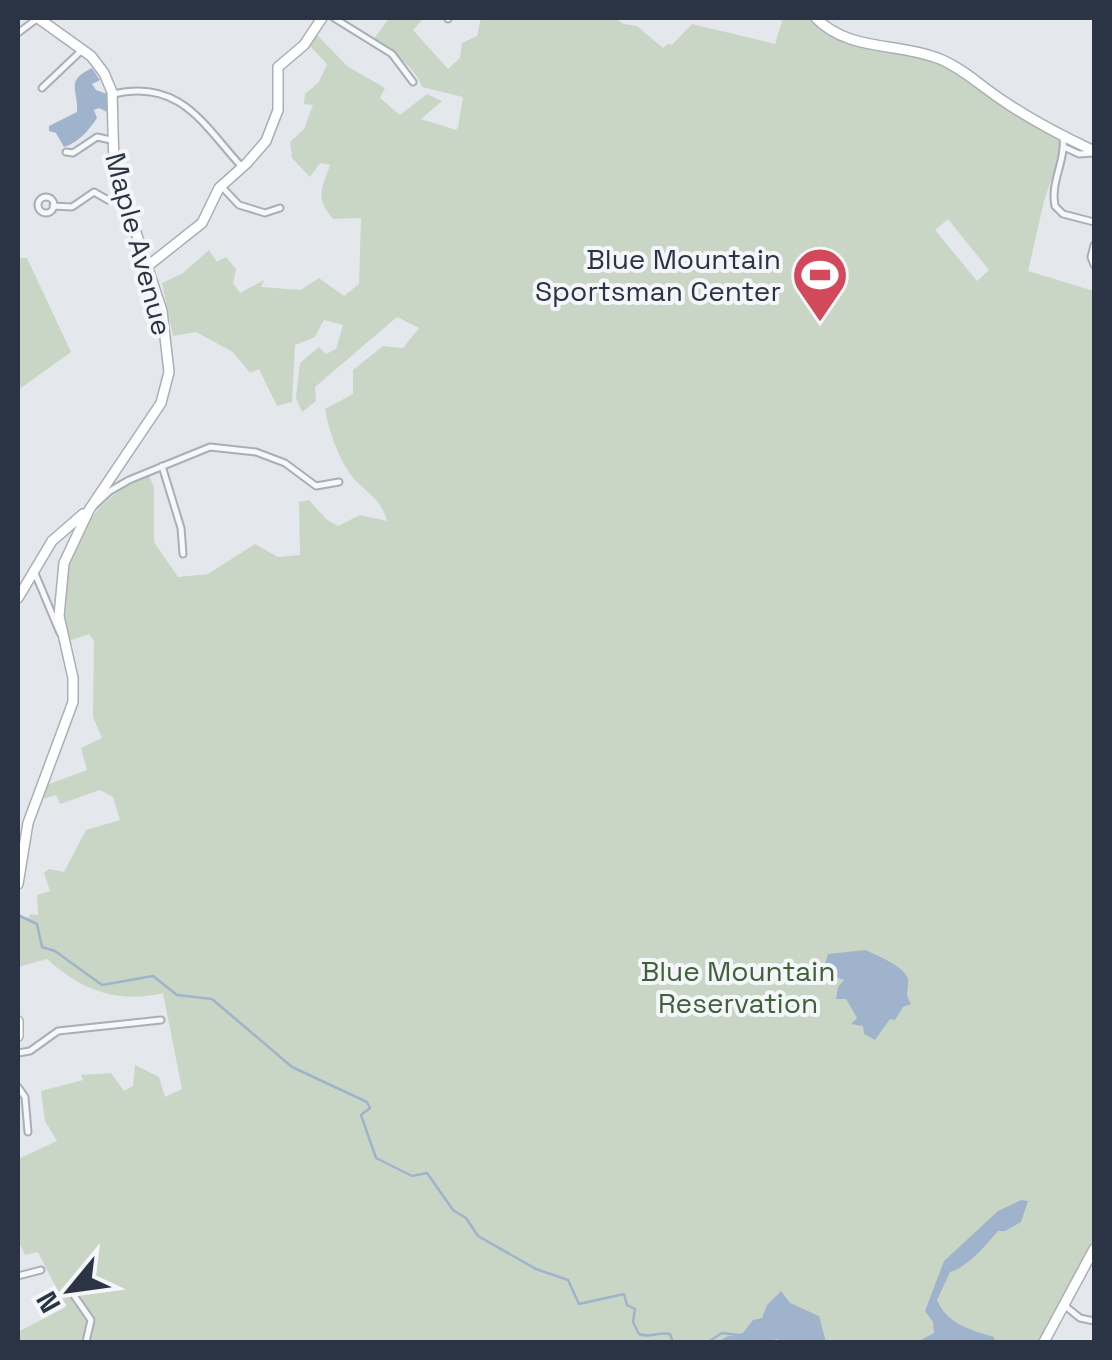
<svg xmlns="http://www.w3.org/2000/svg" width="1112" height="1360" font-family="'Space Grotesk',sans-serif">
  <rect width="100%" height="100%" fill="#e4e7ec"/>
  <g fill="#c9d6c5" fill-rule="evenodd">
    <path d="M389,18H424L413,30L448,69L460,58L462,43L477,36L481,18H614L624,24L637,26L663,48L668,44L672,45L692,24L775,44L783,18H811L832,35L846,42L914,54L950,68L1059,140L1062,148L1044,201L1028,271L1094,291V1242L1041,1342H18V1332L66,1307L38,1252L25,1255L18,1240V1159L57,1141L45,1121L41,1091L83,1080L81,1075L111,1073L124,1091L133,1086L135,1065L159,1077L165,1097L182,1089L163,993C117,1004 81,990 47,959L18,967V913L28,919L30,914L38,915L37,895L50,891L44,873L49,869L64,872L86,830L120,820L113,797L100,790L60,804L56,795L43,799L44,786L87,770L81,748L102,738L93,717L94,641L89,634L66,642C58,566 75,509 148,474L154,487V542L178,577L208,574L255,544L278,557L300,555L299,502L309,500L326,519L338,526L360,515L387,521C382,502 372,496 358,483C341,467 329,432 325,409L353,394V370L383,346L403,348L419,328L397,317L315,387L316,401L302,412L296,398L300,363L319,347L326,354L336,349L343,325L324,320L315,337L295,345L292,402L277,406L259,369L250,373L233,352L196,332L173,336L162,283L183,273L209,250L217,262L226,257L236,269L233,283L240,293L264,280L261,287L301,290L319,278L344,296L359,284L361,218L333,219C315,197 321,191 330,165L320,163L310,177L292,158L290,142L304,129L313,105L304,104L305,94L319,82L327,64L308,44L315,33L347,66L385,88L380,98L400,115L427,94L442,101L421,119L456,130L458,127L463,97L422,87C416,67 391,51 374,39ZM948,219L989,270L977,281L935,230Z"/>
    <polygon points="18,258 27,258 71,352 18,390"/>
  </g>
  <g fill="#9fb4cc">
    <path d="M92,68L100,80L92,84L96,90L107,94V112L99,108L94,110L97,118C90,129 78,143 64,147L56,133L49,131V126L77,112C79,90 64,81 92,68Z"/>
    <path d="M866,950C875,955 907,967 908,980C909,991 904,993 911,1004L903,1007L895,1020L890,1019L875,1040L864,1034L863,1026L851,1024L857,1018L846,999H836L838,987L844,980L838,978L835,982L822,974L828,954Z"/>
    <path d="M1021,1200L1028,1201L1021,1222L1005,1231H998C985,1246 968,1267 950,1272L937,1300C947,1324 971,1330 994,1337L995,1342H917L934,1333L933,1322L925,1311L944,1261L998,1211Z"/>
    <polygon points="781,1291 790,1303 819,1316 826,1342 782,1342 777,1339 767,1342 718,1342 726,1337 743,1333 753,1320 762,1318 767,1305"/>
  </g>
  <g fill="none" stroke-linecap="round" stroke-linejoin="round">
    <g stroke="#9fb4cc" stroke-width="2.5">
      <path d="M18,915L37,924L42,947L55,951L102,985L153,976L177,995L212,999L292,1067L367,1102L370,1108L361,1115L376,1158L412,1176L427,1173L453,1210L466,1218L478,1236L536,1269L568,1280L579,1304L624,1294L627,1305L635,1309L633,1322L639,1334C650,1339 659,1331 670,1334L673,1342"/>
      <polyline points="708,1342 722,1333 738,1335"/>
    </g>
    <g stroke="#a9aeb7" stroke-width="9">
      <g id="street">
        <polyline points="334,18 392,54 413,82"/>
        <polyline points="448,19 448,18"/>
        <polyline points="18,33 38,18"/>
        <polyline points="42,88 82,50"/>
        <path d="M113,94C181,78 204,126 242,167"/>
        <path d="M1063,136C1066,162 1050,181 1055,206L1063,214L1094,222"/>
        <polyline points="1066,148 1079,154 1094,153"/>
        <polyline points="66,152 73,153 97,137 111,140"/>
        <polyline points="221,186 239,205 265,213 280,208"/>
        <circle cx="46" cy="205" r="8"/>
        <polyline points="53,206 72,207 94,192 108,200 124,198"/>
        <polyline points="1094,245 1091,257 1094,265"/>
        <polyline points="162,466 181,528 183,554"/>
        <polyline points="94,506 110,491 129,480 210,447 256,452 285,463 316,486 339,482"/>
        <polyline points="34,571 60,633"/>
        <polyline points="18,1053 30,1051 58,1031 161,1020"/>
        <polyline points="18,1087 25,1097 28,1132"/>
        <polyline points="18,1276 41,1270"/>
        <polyline points="73,1294 91,1320 86,1342"/>
        <polyline points="1064,1305 1080,1318 1094,1321"/>
      </g>
    </g>
    <g stroke="#a9aeb7" stroke-width="12">
      <g id="secondary">
        <path d="M816,18C849,52 898,42 940,59C964,69 983,88 1005,102C1033,121 1064,137 1094,151"/>
        <polyline points="149,265 202,223 219,188 247,163 266,141 278,110 278,67 304,45 322,18"/>
        <polyline points="18,598 52,541 83,514"/>
        <polyline points="18,884 28,823 73,702 73,678 59,616 64,563 89,510 161,403 169,372 162,311 114,166 112,92 104,73 91,56 38,18"/>
        <polyline points="18,1021 18,1036"/>
        <polyline points="1044,1342 1094,1249"/>
      </g>
    </g>
    <use href="#street" stroke="#f7f8fa" stroke-width="5"/>
    <use href="#secondary" stroke="#fff" stroke-width="9"/>
  </g>
  <defs>
    <g id="stadium-pin" transform="scale(2.875)"><path d="M0 17L-7.5 6A9.5 9.5 0 1 1 7.5 6Z" fill="#d1495b" stroke="#f4f6f9"/><path d="M0-5a6.5 5 0 1 0 0 10a6.5 5 0 1 0 0-10ZM-3.5-1.8h7v3.6h-7Z" fill="#fff"/></g>
  </defs>
  <g fill-rule="evenodd">
    <use href="#stadium-pin" x="820" y="275"/>
  </g>
  <g text-anchor="middle" dominant-baseline="central" stroke-width="8" stroke-linejoin="round" paint-order="stroke">
    <g font-size="28" fill="#2b3445" stroke="#f4f6f9">
      <text transform="translate(139 244) rotate(75)">Maple Avenue</text>
    </g>
    <g font-size="28" fill="#2b3445" stroke="#f4f6f9" text-anchor="end">
      <text x="781" y="259">Blue Mountain<tspan x="781" dy="32">Sportsman Center</tspan></text>
    </g>
    <g font-size="28" fill="#3f6138" stroke="#f4f6f9">
      <text x="738" y="971">Blue Mountain<tspan x="738" dy="32">Reservation</tspan></text>
    </g>
  </g>
  <rect width="1112" height="1360" fill="none" stroke="#2b3445" stroke-width="40"/>
  <g transform="translate(70 1290) rotate(241)" stroke="#f4f6f9" stroke-width="8" paint-order="stroke">
  <path d="M0-8L18 38L0 25L-18 38Z" fill="#2b3445"/>
  <text y="-15" font-size="28" font-weight="bold" text-anchor="middle" fill="#2b3445">N</text>
  </g>
</svg>
